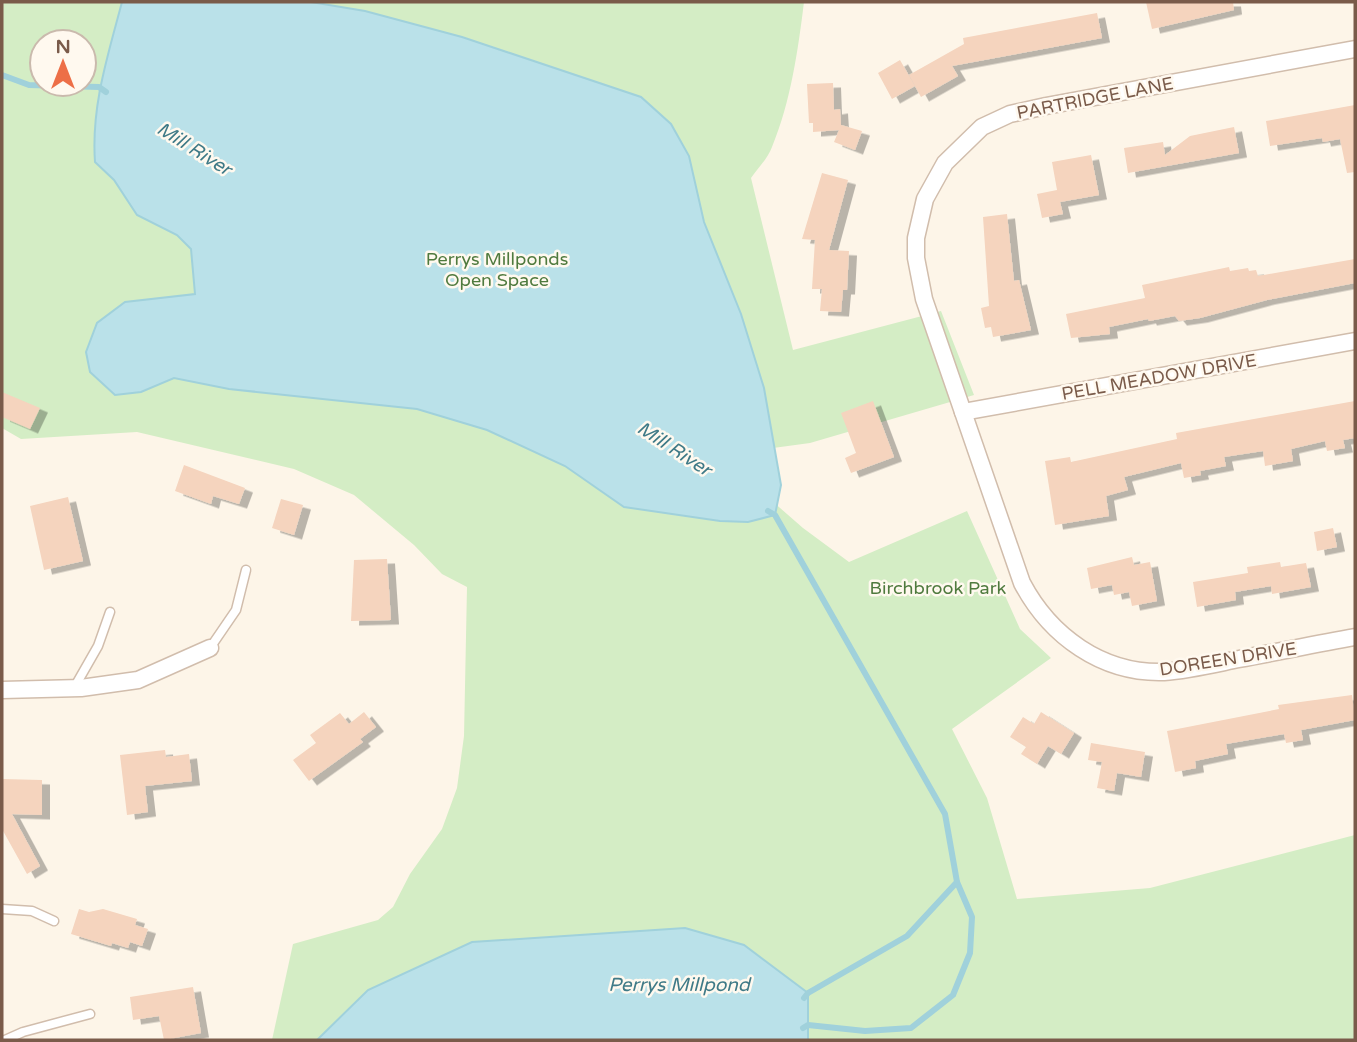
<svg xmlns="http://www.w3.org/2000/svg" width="1357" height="1042" font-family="'Varela Round',sans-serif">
  <defs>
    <filter id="shadow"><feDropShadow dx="8" dy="4.5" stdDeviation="0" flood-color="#0004"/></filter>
  </defs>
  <rect width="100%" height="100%" fill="#fdf5e8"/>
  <path fill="#d4edc5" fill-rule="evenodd" d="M2,2H804C798,50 791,101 772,147C768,158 758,168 751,178L793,350L941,311L974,395L810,443L752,451L748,480L803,528L849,562L967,511L1020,629L1051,658L952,729L987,798L1017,899L1150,888L1355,835V1040H272L293,944L378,920L393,907L410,874L442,829L457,788L464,736L467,587L442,574L414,545L354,495L294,469L137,432L21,439L2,428ZM42,42H84V84H42Z"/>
  <g fill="#bae1e9" stroke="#a0d1db" stroke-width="2">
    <path d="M122,2H311L365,11L462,37L641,97L671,124L689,156L704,222L741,314L764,388L781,485L775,515L748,522L720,521L624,507L565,466L487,430L417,409L229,389L174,378L141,392L115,395L90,372L86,352L97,323L125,302L195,294L191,249L177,235L137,215L114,180L95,162C91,106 108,55 122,2Z"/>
    <polygon points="685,928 744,945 808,993 808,1040 317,1040 368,990 472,942"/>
  </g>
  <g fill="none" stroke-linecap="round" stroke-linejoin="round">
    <g stroke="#a0d1db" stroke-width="6">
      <polyline points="2,75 29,85 99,87 106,92"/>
      <polyline points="768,511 775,515 945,814 957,882 907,936 808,993 804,998"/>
      <polyline points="803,1028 808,1025 865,1031 911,1028 953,995 970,953 972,917 957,882"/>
    </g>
  </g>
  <g fill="#f5d4be" filter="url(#shadow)">
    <polygon points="1146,2 1233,2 1234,10 1152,29"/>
    <polygon points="1097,13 1102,38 952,66 958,76 921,97 909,75 964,44 963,38"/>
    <polygon points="900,60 915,86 892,99 878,73"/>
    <polygon points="833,83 834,110 840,109 841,125 862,131 855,150 834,142 839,130 813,132 813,123 809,123 807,84"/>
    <polygon points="1355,105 1355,172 1347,173 1340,139 1323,142 1322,138 1270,146 1266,121"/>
    <polygon points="1234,127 1239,153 1128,173 1124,148 1163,142 1165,155 1190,136"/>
    <polygon points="1091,155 1099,195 1060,202 1063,214 1042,218 1037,194 1057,190 1052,162"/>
    <polygon points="822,173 848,180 829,250 849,251 847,290 843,290 841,312 820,311 822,289 812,289 815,240 802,239"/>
    <polygon points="1007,214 1014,281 1019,280 1031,330 993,337 991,327 985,328 981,308 989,306 983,217"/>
    <polygon points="1355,259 1355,283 1267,300 1200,318 1179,321 1175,316 1149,321 1148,319 1109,327 1110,334 1071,338 1066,314 1145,298 1142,285 1229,267 1230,271 1248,268 1249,271 1256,270 1258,276"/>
    <polygon points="2,392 40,408 30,429 2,417"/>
    <polygon points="873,401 894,457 851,473 845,458 856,453 841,413"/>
    <polygon points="1355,401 1355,438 1343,440 1345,448 1327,451 1325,441 1291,449 1293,461 1265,466 1263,451 1224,457 1226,466 1200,471 1201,475 1184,478 1181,463 1124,477 1128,490 1106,496 1109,516 1055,525 1045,461 1070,457 1071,462 1177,439 1176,433"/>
    <polygon points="184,465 245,488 239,504 213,496 211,504 175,491"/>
    <polygon points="68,497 83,561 44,570 30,506"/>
    <polygon points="281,499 303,505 294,535 272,528"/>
    <polygon points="1333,528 1337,547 1317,551 1314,532"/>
    <polygon points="1132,557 1134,565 1150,562 1157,601 1132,606 1129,592 1114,595 1112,585 1091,589 1087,568"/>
    <polygon points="387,559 391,620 351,621 354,560"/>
    <polygon points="1280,562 1281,567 1306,563 1311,587 1272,594 1271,586 1235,592 1236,600 1197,607 1193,582 1248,573 1247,567"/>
    <polygon points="1352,695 1355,720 1301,730 1303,740 1286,743 1284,734 1226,744 1228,754 1195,761 1196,768 1175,772 1167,731 1279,709 1278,705"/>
    <polygon points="364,712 376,727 360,739 363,742 309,781 293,760 316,743 310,735 340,713 349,724"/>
    <polygon points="1041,712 1074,733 1061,754 1048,746 1037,764 1021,754 1026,747 1010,737 1023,717 1034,724"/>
    <polygon points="1091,743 1145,752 1141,777 1117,773 1114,791 1097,788 1102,762 1088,760"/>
    <polygon points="165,750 166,757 189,754 192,781 145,786 148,812 127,815 120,755"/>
    <polygon points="2,779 42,780 42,815 12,814 40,866 27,874 2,829"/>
    <polygon points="79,909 89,912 103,909 137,919 135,925 148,929 142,946 130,942 128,948 112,943 111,946 71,934"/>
    <polygon points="193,987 201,1033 164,1040 159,1016 133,1020 130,997"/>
  </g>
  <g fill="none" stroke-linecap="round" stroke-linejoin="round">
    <g stroke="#d1bdac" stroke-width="11">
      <g id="service">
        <polyline points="210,648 236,610 246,570"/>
        <polyline points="74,688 98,646 110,612"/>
        <polyline points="2,909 32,911 54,921"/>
        <polyline points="5,1040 23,1032 90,1014"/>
      </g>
    </g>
    <g stroke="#d1bdac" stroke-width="19">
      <g id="minor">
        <path d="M1355,49L1046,106L1010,114L982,127L945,163L925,199L916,238V258L924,299L1022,583C1050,636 1102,674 1164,672C1189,670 1214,664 1239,659C1277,652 1316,644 1355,637"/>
        <polyline points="963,412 1355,341"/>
        <polyline points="2,690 81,688 138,680 210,648"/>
      </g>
    </g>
    <use href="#service" stroke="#fff" stroke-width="8"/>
    <use href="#minor" stroke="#fff" stroke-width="16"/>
  </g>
  <g text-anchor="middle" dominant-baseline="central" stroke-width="5" stroke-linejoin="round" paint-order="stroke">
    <g font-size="18" fill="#7a5b4a" stroke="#fff9ef">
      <text transform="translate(1095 98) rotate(-11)">PARTRIDGE LANE</text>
      <text transform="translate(1159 377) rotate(-10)">PELL MEADOW DRIVE</text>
      <text transform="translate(1228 659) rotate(-9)">DOREEN DRIVE</text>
    </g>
    <g font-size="18" fill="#4f7a3e" stroke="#fff9ef">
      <text x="497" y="259">Perrys Millponds<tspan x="497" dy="21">Open Space</tspan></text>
      <text x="938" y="588">Birchbrook Park</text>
    </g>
    <g font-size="19" font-style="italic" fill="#3f7a87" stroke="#fff9ef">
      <text transform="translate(194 149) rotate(32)">Mill River</text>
      <text transform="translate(674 449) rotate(33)">Mill River</text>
      <text x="679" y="985">Perrys Millpond</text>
    </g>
  </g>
  <rect width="1357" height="1042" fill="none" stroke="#7a5b4a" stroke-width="7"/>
  <g transform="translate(63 63)"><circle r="33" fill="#fff9ef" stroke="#cabaad" stroke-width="2"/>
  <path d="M0-5L12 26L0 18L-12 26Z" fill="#ed6f47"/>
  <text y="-10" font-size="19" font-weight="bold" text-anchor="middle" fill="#7a5b4a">N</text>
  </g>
</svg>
